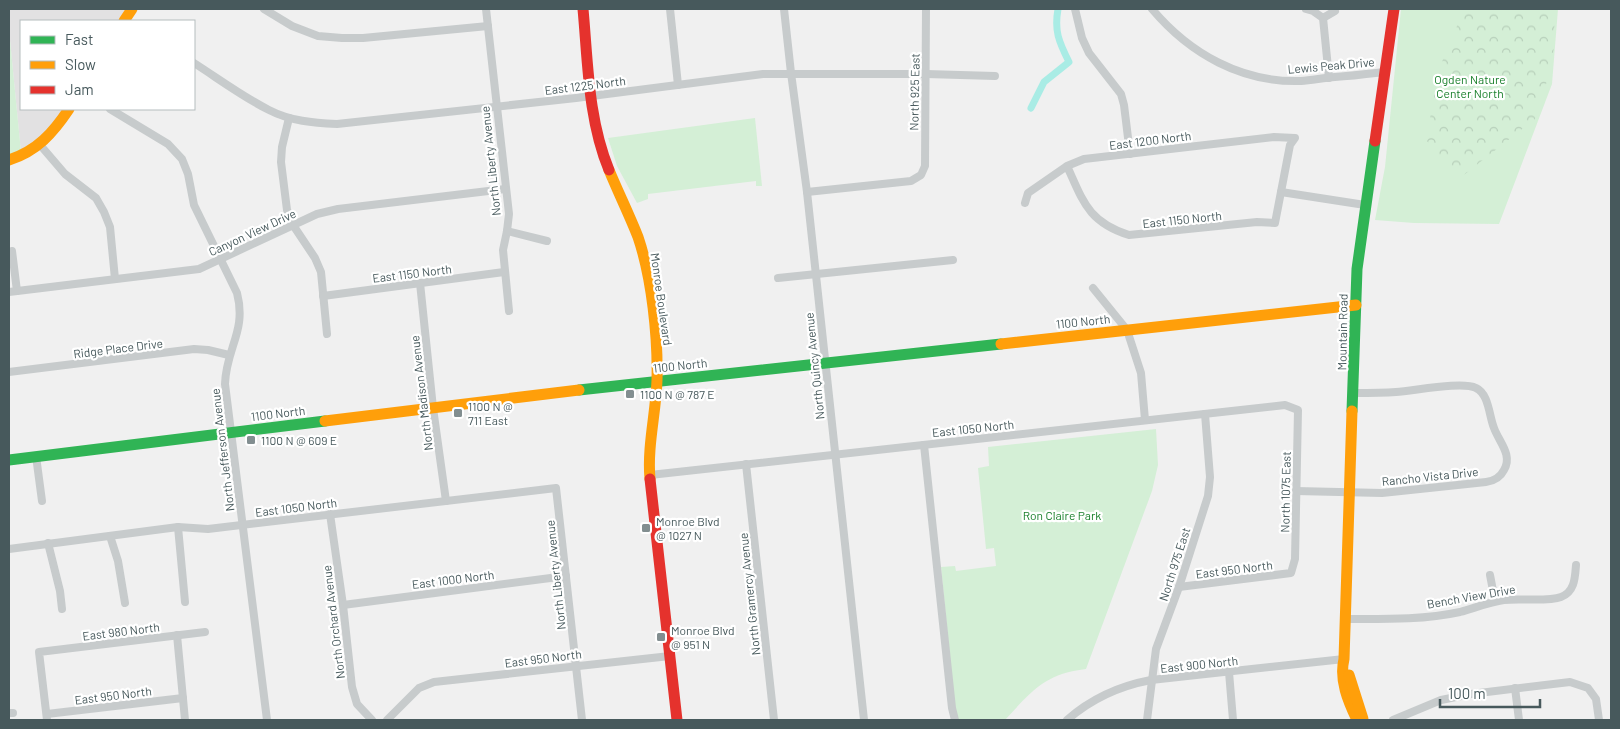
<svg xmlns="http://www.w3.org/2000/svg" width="1620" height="729" font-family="Barlow,sans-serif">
  <defs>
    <pattern id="forest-crowns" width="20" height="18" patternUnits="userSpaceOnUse" patternTransform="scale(1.25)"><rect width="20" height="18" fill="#d4efd6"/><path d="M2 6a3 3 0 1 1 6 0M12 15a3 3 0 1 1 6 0" fill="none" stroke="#b7cfba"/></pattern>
  </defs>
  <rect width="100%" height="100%" fill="#f0f0f0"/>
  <polygon fill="#e2e1e2" points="9,9 127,9 119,21 21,21 21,109 65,109 46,137 21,152 9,30"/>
  <g fill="#d4efd6">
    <polygon points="1401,9 1558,9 1552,84 1499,224 1414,223 1375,220 1385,167"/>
    <polygon points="9,30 21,152 9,158"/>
    <polygon points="755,118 762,186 756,186 756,181 648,194 648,199 637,203 617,166 608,138"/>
    <path d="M1156,429L1158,465L1152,491L1086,669C1044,674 1032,691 1005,720H958L955,709L941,567L955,566L956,571L996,566L994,548L986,549L978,468L989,466L988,447Z"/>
  </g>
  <polygon fill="url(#forest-crowns)" points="1461,9 1555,9 1553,62 1535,119 1460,178 1426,140 1439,69 1462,14"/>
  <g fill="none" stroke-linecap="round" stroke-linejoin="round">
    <path stroke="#a9ece5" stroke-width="7" d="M1031,108L1044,82L1069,62C1059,42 1054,31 1058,9"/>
    <g stroke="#c7cbcc" stroke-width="8">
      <polyline points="264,9 292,26 318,36 342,38 363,38 488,26"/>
      <polyline points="486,9 509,214 507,231 503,250 509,311"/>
      <polyline points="670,9 678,85"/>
      <polyline points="784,9 791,73 807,192 864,720"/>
      <polyline points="1075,9 1082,38 1089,53 1121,94 1124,105 1130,154"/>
      <path d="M1152,9C1190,54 1242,83 1301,81C1312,80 1324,78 1335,77C1352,76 1368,74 1385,72"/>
      <polyline points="1306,9 1313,11 1323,18 1329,78"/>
      <polyline points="1323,18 1335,11"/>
      <path d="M194,63C219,79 243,97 269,110C290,121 314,123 337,124L576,98L763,74H926L995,76"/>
      <path d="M110,109L168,144L182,159L188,174L194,205L237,293C247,331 226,348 225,384L267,720"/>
      <polyline points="289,118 282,147 281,162 287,210 293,225 315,258 321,272 327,334"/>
      <polyline points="41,146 65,174 96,198 104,212 110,227 115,279"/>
      <polyline points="807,192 911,181 921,175 925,166 926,9"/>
      <polyline points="1281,192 1365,205"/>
      <path d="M1025,203L1028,193L1067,166L1084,159L1274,137L1295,138L1290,145L1275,223L1257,222L1129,235C1088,222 1083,201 1067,166"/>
      <polyline points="507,231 547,241"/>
      <polyline points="12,251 17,291"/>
      <polyline points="778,278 953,260"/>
      <polyline points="420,283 433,408 446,501"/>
      <polyline points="1093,288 1127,330 1141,373 1145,420"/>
      <polyline points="9,292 199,269 317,214 338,209 505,189"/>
      <polyline points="323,296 504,272"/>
      <polyline points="9,372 194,349 208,350 229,355"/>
      <polyline points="924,445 952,708 955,720"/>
      <polyline points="36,456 42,501"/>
      <polyline points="746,464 774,720"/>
      <polyline points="650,475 1285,405 1298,410 1295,559 1291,573 1179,587"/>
      <path d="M1296,491L1382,493L1486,482C1494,481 1500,478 1504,470C1513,455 1499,442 1494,428C1489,416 1489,394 1476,388C1462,381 1414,391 1396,392C1382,393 1368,393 1354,393"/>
      <polyline points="330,514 343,605 352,687 357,704 372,720"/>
      <polyline points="178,527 185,602"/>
      <polyline points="110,536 118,561 125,603"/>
      <polyline points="48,543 60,591 62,609"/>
      <polyline points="9,549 178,527 208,529 556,488 582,720"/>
      <polyline points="1490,575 1495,601"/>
      <polyline points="343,605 566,576"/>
      <path d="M1346,619C1383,619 1423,620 1460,612C1475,608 1489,602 1504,600C1520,598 1548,602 1561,597C1575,592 1575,577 1576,565"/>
      <polyline points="177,635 185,720"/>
      <polyline points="1229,672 1233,720"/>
      <polyline points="1515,688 1519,720"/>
      <polyline points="9,713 13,713"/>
      <polyline points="47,714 183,698"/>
      <polyline points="47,720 39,652 205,632"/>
      <polyline points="387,720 419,688 434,682 670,656"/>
      <path d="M1067,720C1092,698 1119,686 1151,680L1344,659"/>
      <polyline points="1147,720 1156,649 1179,587 1208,496 1210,477 1205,414"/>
      <polyline points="1393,720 1441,700 1471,694 1570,682 1588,688 1596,699 1599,720"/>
    </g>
    <g stroke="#30b455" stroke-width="11">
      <polyline points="579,390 1001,344"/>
      <polyline points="1352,411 1357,269 1375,141"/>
      <polyline points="9,460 325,421"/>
    </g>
    <g stroke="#ff9f0a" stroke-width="11">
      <polyline points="124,21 132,9"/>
      <path d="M9,160C37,151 53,133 69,109"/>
      <path d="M609,170C618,192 629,214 638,237C652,278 658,337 657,380C656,413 647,446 650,479"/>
      <polyline points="1001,344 1356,305"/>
      <path d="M1352,411L1344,659C1339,680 1348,701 1357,720"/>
      <polyline points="325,421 579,390"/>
      <polyline points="1349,675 1363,719"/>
    </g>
    <g stroke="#e5322d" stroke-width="11">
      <path d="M583,9C588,63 588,119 609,170"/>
      <polyline points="1375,141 1394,9"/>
      <polyline points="650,479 677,720"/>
    </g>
  </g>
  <g fill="#828e90" stroke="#fff" stroke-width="2">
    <rect x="625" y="389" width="10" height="10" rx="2.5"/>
    <rect x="453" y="408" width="10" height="10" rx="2.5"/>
    <rect x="246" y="435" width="10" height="10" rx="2.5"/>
    <rect x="641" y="523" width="10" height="10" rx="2.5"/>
    <rect x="656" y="632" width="10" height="10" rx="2.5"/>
  </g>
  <g text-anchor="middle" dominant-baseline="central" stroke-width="4.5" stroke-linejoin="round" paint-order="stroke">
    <g font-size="12" fill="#47595c" stroke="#fff">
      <text transform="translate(1331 65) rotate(-5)">Lewis Peak Drive</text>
      <text transform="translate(585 85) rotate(-7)">East 1225 North</text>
      <text transform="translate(914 92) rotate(-89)">North 925 East</text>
      <text transform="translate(1150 140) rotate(-7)">East 1200 North</text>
      <text transform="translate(490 161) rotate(-96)">North Liberty Avenue</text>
      <text transform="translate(1182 219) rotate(-6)">East 1150 North</text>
      <text transform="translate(252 232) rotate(-25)">Canyon View Drive</text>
      <text transform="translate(412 273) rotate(-7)">East 1150 North</text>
      <text transform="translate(662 299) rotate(82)">Monroe Boulevard</text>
      <text transform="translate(1083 321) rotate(-6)">1100 North</text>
      <text transform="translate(1342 332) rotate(-89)">Mountain Road</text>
      <text transform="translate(118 348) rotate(-7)">Ridge Place Drive</text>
      <text transform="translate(680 365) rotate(-6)">1100 North</text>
      <text transform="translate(814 366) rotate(-96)">North Quincy Avenue</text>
      <text transform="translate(421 393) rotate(-97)">North Madison Avenue</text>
      <text transform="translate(278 413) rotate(-7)">1100 North</text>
      <text transform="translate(973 428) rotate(-6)">East 1050 North</text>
      <text transform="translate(222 450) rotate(-97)">North Jefferson Avenue</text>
      <text transform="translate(1430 476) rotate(-6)">Rancho Vista Drive</text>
      <text transform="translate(1285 492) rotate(-89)">North 1075 East</text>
      <text transform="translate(296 507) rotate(-7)">East 1050 North</text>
      <text transform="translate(1174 564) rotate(-72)">North 975 East</text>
      <text transform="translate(1234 569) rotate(-7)">East 950 North</text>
      <text transform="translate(555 575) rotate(-96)">North Liberty Avenue</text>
      <text transform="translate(453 579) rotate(-7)">East 1000 North</text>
      <text transform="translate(749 594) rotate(-96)">North Gramercy Avenue</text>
      <text transform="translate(1471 596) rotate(-10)">Bench View Drive</text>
      <text transform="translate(333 622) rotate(-97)">North Orchard Avenue</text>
      <text transform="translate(121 631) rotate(-7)">East 980 North</text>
      <text transform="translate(543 658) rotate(-7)">East 950 North</text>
      <text transform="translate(1199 664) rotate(-6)">East 900 North</text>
      <text transform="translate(113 695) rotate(-7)">East 950 North</text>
    </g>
    <g font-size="12" fill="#177e29" stroke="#fff">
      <text x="1470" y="79">Ogden Nature<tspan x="1470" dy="14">Center North</tspan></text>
      <text x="1062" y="515">Ron Claire Park</text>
    </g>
    <g font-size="12" fill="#47595c" stroke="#fff" text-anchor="start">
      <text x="640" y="394">1100 N @ 787 E</text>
      <text x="468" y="406">1100 N @<tspan x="468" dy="14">711 East</tspan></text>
      <text x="261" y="440">1100 N @ 609 E</text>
      <text x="656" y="521">Monroe Blvd<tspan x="656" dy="14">@ 1027 N</tspan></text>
      <text x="671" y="630">Monroe Blvd<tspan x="671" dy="14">@ 951 N</tspan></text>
    </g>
  </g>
  <rect width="1620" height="729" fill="none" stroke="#47595c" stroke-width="20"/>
  <rect x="20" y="20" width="175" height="90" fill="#ffffff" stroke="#b5bdbe"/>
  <rect x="30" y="36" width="25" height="8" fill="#30b455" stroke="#b5bdbe"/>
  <text x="65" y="45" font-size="15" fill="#47595c">Fast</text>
  <rect x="30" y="61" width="25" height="8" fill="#ff9f0a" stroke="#b5bdbe"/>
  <text x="65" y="70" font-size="15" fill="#47595c">Slow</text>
  <rect x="30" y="86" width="25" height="8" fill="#e5322d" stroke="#b5bdbe"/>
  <text x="65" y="95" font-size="15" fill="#47595c">Jam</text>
  <path d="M1440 699v8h100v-8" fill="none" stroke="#47595c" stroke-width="2.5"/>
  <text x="1448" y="699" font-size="15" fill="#47595c" stroke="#ffffff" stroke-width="4" paint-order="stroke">100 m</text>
</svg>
